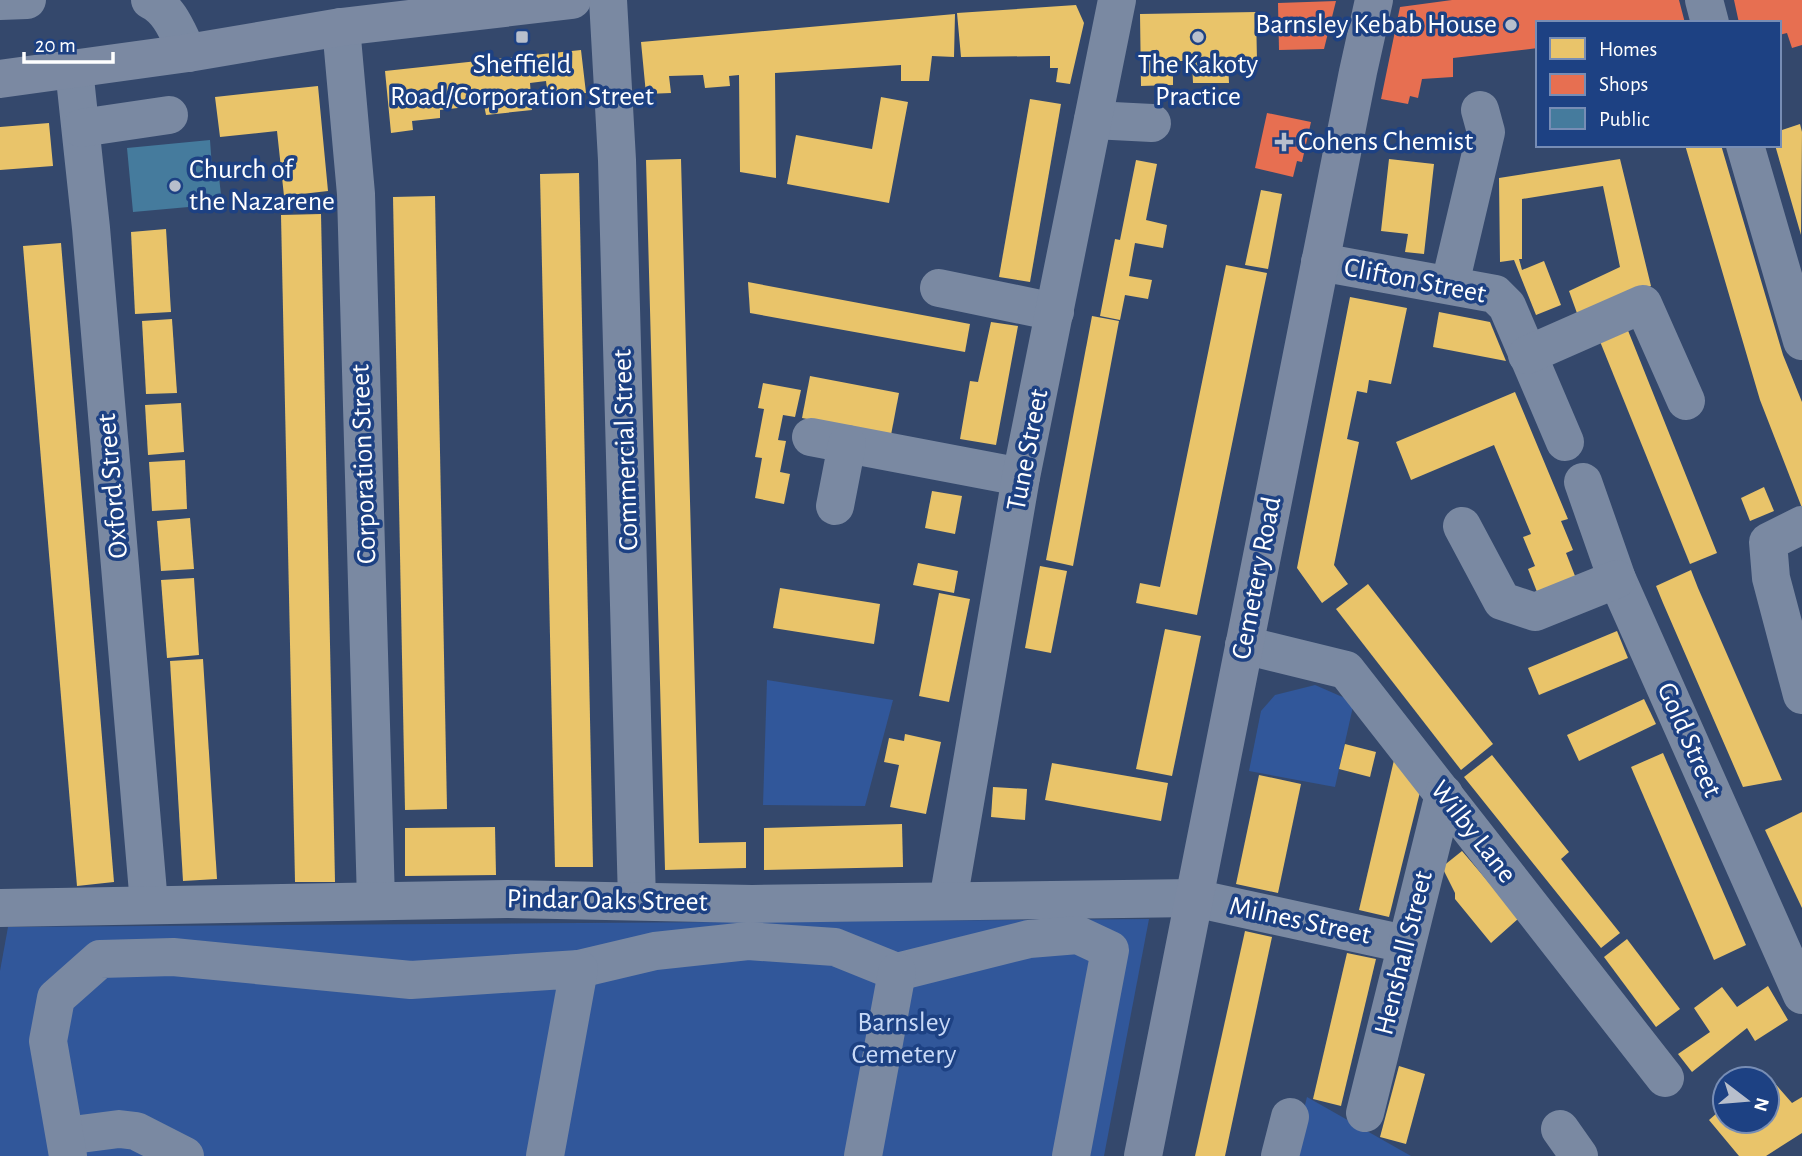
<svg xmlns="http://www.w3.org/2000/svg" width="1802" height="1156" font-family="'Alegreya Sans',sans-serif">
  <rect width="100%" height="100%" fill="#34486c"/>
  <g fill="#31579a">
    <polygon points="767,680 893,700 865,806 763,805"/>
    <polygon points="1315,685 1354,702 1335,787 1249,771 1261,711 1275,695"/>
    <polygon points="1149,919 1104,1156 0,1156 0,971 8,927"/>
    <polygon points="1307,1097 1411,1156 1292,1156"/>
  </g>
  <g fill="#e9c46a">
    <polygon points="1076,5 1084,23 1070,84 1056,82 1058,68 1050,68 1050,56 961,57 957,13"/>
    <polygon points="1256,12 1257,61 1228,62 1229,83 1193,83 1192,61 1173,61 1173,85 1141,86 1140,14"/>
    <polygon points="955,14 954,57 932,56 929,81 901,81 901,65 775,73 776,178 740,172 739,75 729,76 730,86 705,88 703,75 669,76 671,93 646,94 641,42"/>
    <polygon points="581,50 586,93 548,97 546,81 530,83 532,110 486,115 484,105 440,110 440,118 412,121 413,130 391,133 385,71"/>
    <polygon points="318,86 328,191 284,196 277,131 220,137 215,97"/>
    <polygon points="881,97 908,102 889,203 787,184 796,135 872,149"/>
    <polygon points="1030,99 1061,104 1030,282 999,277"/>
    <polygon points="49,123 53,166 0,170 0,127"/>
    <polygon points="1800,124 1802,132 1801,235 1775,145 1779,145 1779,131"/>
    <polygon points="1685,145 1721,145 1783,355 1802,402 1802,508 1760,400"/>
    <polygon points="681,159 699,843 746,842 746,868 665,870 646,160"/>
    <polygon points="1389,159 1434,164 1424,254 1405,252 1408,234 1381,231"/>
    <polygon points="1620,159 1651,286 1578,316 1569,291 1620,267 1603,186 1522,199 1522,259 1519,259 1522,270 1544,261 1561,305 1536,315 1514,260 1500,262 1499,178"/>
    <polygon points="1136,160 1157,164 1146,220 1167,225 1163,248 1135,243 1129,276 1152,280 1148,299 1125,295 1120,320 1100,316 1115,239 1120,240"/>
    <polygon points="579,173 593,867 555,867 540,174"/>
    <polygon points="1261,190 1282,194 1268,269 1245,265"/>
    <polygon points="435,196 447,809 405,810 393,197"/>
    <polygon points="321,214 335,882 295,882 281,215"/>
    <polygon points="166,229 171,312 135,314 131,232"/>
    <polygon points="61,243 114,882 77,886 23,246"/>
    <polygon points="1226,265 1267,273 1197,615 1136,603 1140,583 1160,587"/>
    <polygon points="748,282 970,324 965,352 750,313"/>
    <polygon points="1350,297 1407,308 1391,384 1369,380 1367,393 1357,391 1347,439 1359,442 1334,565 1348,584 1322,603 1297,568"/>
    <polygon points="1439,312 1490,322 1506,361 1433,347"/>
    <polygon points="1092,316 1119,321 1073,566 1046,560"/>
    <polygon points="172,319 177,393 146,394 142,321"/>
    <polygon points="991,322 1018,326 996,445 960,439 970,381 978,382"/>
    <polygon points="1627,328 1717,553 1690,564 1599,339"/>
    <polygon points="810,376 899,393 891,435 802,418"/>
    <polygon points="763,383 801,390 795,417 783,415 778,440 786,441 780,472 790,474 784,504 755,498 762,458 755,457 764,409 758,408"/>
    <polygon points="1515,392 1568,519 1561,521 1573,550 1566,553 1577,581 1539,597 1528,569 1535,566 1523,537 1531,534 1494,445 1411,480 1396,442"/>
    <polygon points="181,403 184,452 148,455 145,405"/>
    <polygon points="185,460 187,509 152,511 149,462"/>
    <polygon points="1764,487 1774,511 1750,521 1741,498"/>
    <polygon points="932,491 962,496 955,534 925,528"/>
    <polygon points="190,518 194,569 161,571 157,521"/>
    <polygon points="918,563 958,571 954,593 913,585"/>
    <polygon points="1040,566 1067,571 1051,653 1025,648"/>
    <polygon points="1691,570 1698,588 1782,780 1743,787 1663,603 1656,586"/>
    <polygon points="194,578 199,655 167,658 161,580"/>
    <polygon points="1368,584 1493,744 1461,770 1336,609"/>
    <polygon points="780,588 880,604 874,644 773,628"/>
    <polygon points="939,593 970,599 949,702 919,696"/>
    <polygon points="1165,629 1201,636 1172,776 1136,769"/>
    <polygon points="1617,631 1628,658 1539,695 1528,668"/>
    <polygon points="203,659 217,879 183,881 170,661"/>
    <polygon points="1644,699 1656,724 1579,761 1567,735"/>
    <polygon points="905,734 941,742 926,814 890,807 899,765 884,762 889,738 904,741"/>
    <polygon points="1345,744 1376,752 1370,777 1339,769"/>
    <polygon points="1663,753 1746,945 1714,960 1631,767"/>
    <polygon points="1492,755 1569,852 1561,859 1620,933 1601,948 1464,777"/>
    <polygon points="1394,760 1420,792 1389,917 1359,910"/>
    <polygon points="1052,763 1168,783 1161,821 1045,800"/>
    <polygon points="1259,775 1301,784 1278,893 1236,884"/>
    <polygon points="993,787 1027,789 1025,820 991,817"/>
    <polygon points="1802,812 1802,908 1765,830"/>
    <polygon points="902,824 903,867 764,870 764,828"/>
    <polygon points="495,827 496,875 405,876 405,828"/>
    <polygon points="1462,851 1519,918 1491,943 1455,899 1455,893 1442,867"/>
    <polygon points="1245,931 1272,937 1225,1156 1195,1156"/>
    <polygon points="1627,939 1680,1009 1656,1027 1604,957"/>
    <polygon points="1347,953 1376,959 1341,1106 1313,1099"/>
    <polygon points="1768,986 1788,1020 1755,1041 1747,1028 1692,1072 1678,1054 1710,1032 1694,1008 1722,987 1737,1007"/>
    <polygon points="1399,1066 1425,1074 1406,1144 1380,1137"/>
    <polygon points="1765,1072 1792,1103 1802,1097 1802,1133 1766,1156 1739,1156 1709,1120 1725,1106 1725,1121 1767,1121 1767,1079 1756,1079"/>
  </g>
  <g fill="#e76f51">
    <polygon points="1452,0 1679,0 1685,23 1538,23 1538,48 1453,58 1453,77 1422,79 1418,98 1410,96 1408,104 1381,99 1400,7"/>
    <polygon points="1734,0 1802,0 1802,45 1792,48 1787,33 1779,35 1779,23 1739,23"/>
    <polygon points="1336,1 1324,49 1279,50 1278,3"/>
    <polygon points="1267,113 1311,122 1302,162 1297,161 1293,177 1255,168"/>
  </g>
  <polygon fill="#457b9d" points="210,140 212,168 218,168 222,204 133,212 127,148"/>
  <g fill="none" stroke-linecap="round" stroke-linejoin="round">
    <g stroke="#7a89a2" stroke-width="38">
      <path d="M150,0C171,10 178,34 188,53"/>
      <polyline points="608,0 617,160 637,901"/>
      <polyline points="1704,0 1710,23"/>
      <polyline points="0,1 27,0"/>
      <polyline points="341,27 356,194 376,901"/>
      <polyline points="74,69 91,228 149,904"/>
      <polyline points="1093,120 1152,123"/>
      <polyline points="81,128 169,115"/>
      <polyline points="1745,145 1802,341"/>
      <polyline points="1320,262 1495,294 1507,306 1565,442"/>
      <polyline points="1450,284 1486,132 1480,110"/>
      <polyline points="939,288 1055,312"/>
      <polyline points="1527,355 1643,304 1686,401"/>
      <polyline points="811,437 1021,477"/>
      <polyline points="1583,482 1617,579 1802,995"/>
      <polyline points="835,506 847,444"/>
      <polyline points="1802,525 1768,542 1771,578 1802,695"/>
      <polyline points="1462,526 1502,601 1535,612 1617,579"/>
      <polyline points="1244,645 1346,670 1665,1078"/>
      <polyline points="948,901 1021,477 1117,0"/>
      <polyline points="0,908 507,899 752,904 1194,898 1405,944"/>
      <polyline points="579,969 655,951 748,941 835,947 897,972 1029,939 1078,935 1110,950 1071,1156"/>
      <polyline points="1365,1113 1444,794"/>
      <polyline points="1560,1129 1579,1156"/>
      <polyline points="65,1136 119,1129 136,1131 185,1156"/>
      <polyline points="68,1156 48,1041 56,998 100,959 173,957 411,980 579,969 545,1156"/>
      <polyline points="863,1156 897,972"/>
      <polyline points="1280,1156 1290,1117"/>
    </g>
    <g stroke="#7b89a2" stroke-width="38">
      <polyline points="0,79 188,53 341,27 572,0"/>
      <polyline points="1143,1156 1358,72 1374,0"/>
    </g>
  </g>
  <g fill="#b8bfcc" stroke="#1d4183" stroke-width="2.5">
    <circle cx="1511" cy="25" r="7"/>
    <rect x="515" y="30" width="14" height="14" rx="3.5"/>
    <circle cx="1198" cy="37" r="7"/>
    <path d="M1280.5 131.5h7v7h7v7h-7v7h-7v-7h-7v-7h7z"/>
    <circle cx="175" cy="186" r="7"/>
  </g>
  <g text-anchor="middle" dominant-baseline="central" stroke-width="7" stroke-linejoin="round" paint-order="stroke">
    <g font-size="28" fill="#fff" stroke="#1d4183">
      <text x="1497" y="25" text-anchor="end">Barnsley Kebab House</text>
      <text x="522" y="65">Sheffield<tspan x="522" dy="32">Road/Corporation Street</tspan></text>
      <text x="1198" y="65">The Kakoty<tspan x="1198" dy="32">Practice</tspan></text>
      <text x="1298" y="142" text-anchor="start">Cohens Chemist</text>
      <text x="189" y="170" text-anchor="start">Church of<tspan x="189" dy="32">the Nazarene</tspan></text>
    </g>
    <g font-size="28" fill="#fff" stroke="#1d4183">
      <text transform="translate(1415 281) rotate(11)">Clifton Street</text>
      <text transform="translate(626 450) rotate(-92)">Commercial Street</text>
      <text transform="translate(1028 450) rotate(-79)">Tune Street</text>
      <text transform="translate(364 464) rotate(-92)">Corporation Street</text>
      <text transform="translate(113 486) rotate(-95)">Oxford Street</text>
      <text transform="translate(1257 578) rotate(-79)">Cemetery Road</text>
      <text transform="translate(1689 740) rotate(66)">Gold Street</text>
      <text transform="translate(1473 832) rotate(52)">Wilby Lane</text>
      <text transform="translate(607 901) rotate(1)">Pindar Oaks Street</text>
      <text transform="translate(1300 921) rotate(12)">Milnes Street</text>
      <text transform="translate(1404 953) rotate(-76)">Henshall Street</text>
    </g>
    <g font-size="28" fill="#c8d9f7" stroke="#1d4183">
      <text x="904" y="1023">Barnsley<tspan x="904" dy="32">Cemetery</tspan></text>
    </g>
  </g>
  <rect x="1536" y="21" width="245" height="126" fill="#1d4183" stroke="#778db5" stroke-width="2"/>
  <rect x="1550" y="38" width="35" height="21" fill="#e9c46a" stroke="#778db5" stroke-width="2"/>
  <text x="1599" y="56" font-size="21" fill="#ffffff">Homes</text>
  <rect x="1550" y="74" width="35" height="21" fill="#e76f51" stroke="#778db5" stroke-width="2"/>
  <text x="1599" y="91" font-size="21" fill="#ffffff">Shops</text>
  <rect x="1550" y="108" width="35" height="21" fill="#457b9d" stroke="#778db5" stroke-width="2"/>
  <text x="1599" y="126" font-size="21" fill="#ffffff">Public</text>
  <g transform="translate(1746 1100) rotate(106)"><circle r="33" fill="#1d4183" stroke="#778db5" stroke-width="2"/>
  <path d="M0-5L12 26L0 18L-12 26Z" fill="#b8bfcc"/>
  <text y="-10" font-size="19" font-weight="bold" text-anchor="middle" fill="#ffffff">N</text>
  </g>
  <path d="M24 52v10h89v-10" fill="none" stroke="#ffffff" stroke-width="3.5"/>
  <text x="35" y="52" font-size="21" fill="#ffffff" stroke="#1d4183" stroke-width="5" paint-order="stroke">20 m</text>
</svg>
